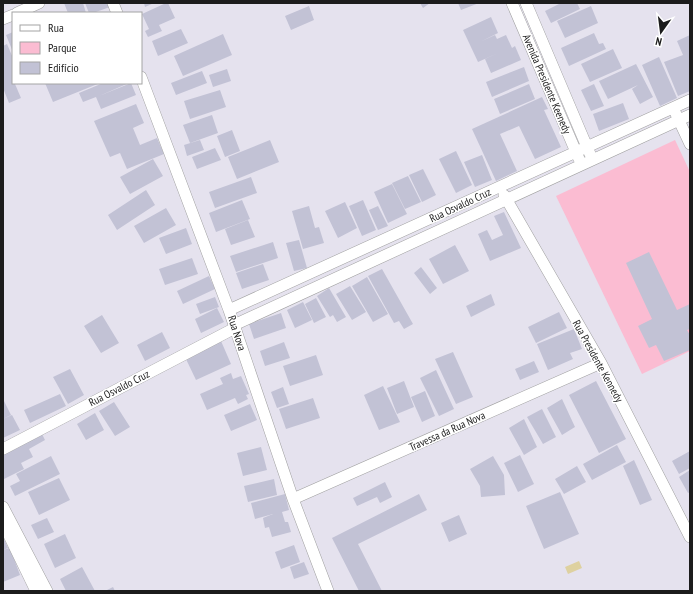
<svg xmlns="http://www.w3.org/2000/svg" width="693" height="594" viewBox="0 0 693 594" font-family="'PT Sans Narrow',sans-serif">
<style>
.park{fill:#fbbcd2}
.water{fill:#ded1a0}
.building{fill:#c2c2d5}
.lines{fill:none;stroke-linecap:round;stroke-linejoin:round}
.street-casing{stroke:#a0a0a0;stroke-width:12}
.street{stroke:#fff;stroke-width:11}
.labels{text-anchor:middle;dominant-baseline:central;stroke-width:3;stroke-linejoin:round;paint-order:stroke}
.street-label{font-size:11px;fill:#1c1c1c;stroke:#fff}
</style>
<rect width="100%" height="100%" fill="#e5e2ee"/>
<path class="park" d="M675 140 690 172V351L642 374 556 196Z"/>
<path class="water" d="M579 561 582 568 568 574 565 567Z"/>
<path class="building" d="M64 3H83L86 13H68Z
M85 3H108L110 7 93 13H89Z
M144 3H154L145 7Z
M166 3H168L175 18 159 25 162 31 148 37 145 31 149 29 142 14Z
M420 3H430L423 8Z
M458 3H479L461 10Z
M561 3H577L580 9 551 23 545 11Z
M309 6 314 20 291 30 285 16Z
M591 6 598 23 565 38 557 21Z
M491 17 498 33 482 41 495 35 497 39 506 35 512 48 515 46 521 60 491 73 485 59 498 53 478 62 463 30Z
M181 29 188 43 158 56 152 41Z
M13 32V52L6 35Z
M594 33 599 44 603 43 606 49 569 66 561 48Z
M223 34 232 55 183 76 174 56Z
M690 35V91L678 96 664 62 683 55 677 41Z
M7 44 13 58V83H18L15 84 21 98 9 103 3 88V46Z
M613 49 622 68 590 82 581 64Z
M659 57 677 98 660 106 642 65Z
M636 64 653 97 640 104 632 89 638 85 608 99 599 81Z
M524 67 529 81 492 97 486 82Z
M227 69 231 81 213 87 209 75Z
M202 71 207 83 176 95 171 83Z
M45 83H100L53 102Z
M103 83H129L99 96 131 83 136 95 101 109 96 97 83 102 79 93Z
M529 84 535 99 500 114 494 99Z
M594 84 604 106 591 111 581 90Z
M220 90 226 107 190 119 184 101Z
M542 97 548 109 544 110 561 147 535 159 519 126 500 134 517 171 496 181 472 129Z
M623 103 629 119 599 131 593 114Z
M136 104 144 123 133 128 140 145 157 138 164 154 127 169 120 153 110 157 94 121Z
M212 115 218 133 190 143 183 125Z
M232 130 240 151 225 157 217 136Z
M200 140 204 150 187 156 184 145Z
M270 140 279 162 237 179 228 157Z
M215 148 221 160 197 169 192 157Z
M456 151 472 185 456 193 439 159Z
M482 155 492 180 475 187 464 162Z
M153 159 163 176 130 194 120 177Z
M423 169 436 195 422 202 409 175Z
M408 176 421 202 405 209 392 183Z
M251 177 257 193 215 208 209 192Z
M392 184 407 214 388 223 374 192Z
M146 190 155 205 117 230 108 215Z
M242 200 250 219 216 232 209 213Z
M363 200 376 230 362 236 349 206Z
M345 202 357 228 338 238 325 211Z
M309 206 315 228 319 227 324 243 303 249 292 211Z
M378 206 388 226 378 230 369 210Z
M166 208 176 225 144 243 134 226Z
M504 212 521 248 490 261 478 234 487 230 492 240 503 235 494 216Z
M248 220 255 237 231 245 225 229Z
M186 228 192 244 166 254 159 238Z
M299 240 307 268 294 271 286 243Z
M273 242 278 258 236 272 230 256Z
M455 245 469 271 443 284 429 259Z
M649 252 677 310 690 304V329L687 330 690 335V350L664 361 656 345 649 348 638 326 652 319 626 263Z
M192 258 198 274 165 285 159 269Z
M263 264 269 280 242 289 236 273Z
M421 267 437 288 430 294 414 273Z
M382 269 413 324 404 329 399 321 394 323 368 276Z
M209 276 215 289 183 304 177 291Z
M367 277 388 314 373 322 352 286Z
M350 286 366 312 352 320 336 294Z
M329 288 346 317 337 322 333 315 330 317 317 296Z
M491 294 495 305 471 317 466 306Z
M215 297 219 307 200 314 196 304Z
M316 298 326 317 314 323 305 304Z
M303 302 312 320 295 328 287 310Z
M217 308 224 322 201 333 195 319Z
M559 312 567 328 536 343 528 327Z
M281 313 286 328 254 339 249 324Z
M102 315 119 343 101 353 84 326Z
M574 329 582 349 570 353 573 359 548 370 537 344Z
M162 332 170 348 145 361 137 345Z
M221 341 231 364 196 380 185 357Z
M284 342 290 358 265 366 260 351Z
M453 352 473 397 456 404 435 359Z
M316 355 323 375 290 386 283 366Z
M534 361 539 372 520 380 515 369Z
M70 369 84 395 68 404 53 377Z
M436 370 454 409 439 416 420 378Z
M231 373 233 379 241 376 249 394 246 395 248 399 238 404 235 398 207 410 200 394 223 384 220 378Z
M404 381 414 407 397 414 387 388Z
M596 381 626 439 599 453 569 395Z
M383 386 400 422 379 430 364 395Z
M283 387 289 404 277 408 271 392Z
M425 391 435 416 422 422 411 397Z
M60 394 66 406 30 423 24 410Z
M313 398 320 418 286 429 279 409Z
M3 399 11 415 3 419Z
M562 399 575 427 562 435 547 408Z
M114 402 130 427 115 436 99 411Z
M250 404 257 420 231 431 224 415Z
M542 409 556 437 543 444 527 417Z
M95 413 104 430 86 440 77 424Z
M12 415 20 430 3 438V419Z
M524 419 537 447 524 455 509 428Z
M42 434 45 440 29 449 33 457 21 463 24 469 4 479 3 454Z
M617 445 626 462 592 480 583 464Z
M261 447 267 470 243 476 237 453Z
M690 451V468L679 474 672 461Z
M520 455 534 484 518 492 504 463Z
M51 456 60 474 15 496 10 486 20 481 16 474Z
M493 456 504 475 505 495 481 497 480 486 470 469Z
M634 460 652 500 640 505 623 466Z
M577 466 586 482 564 494 555 479Z
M690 470V492L688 493 679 477Z
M59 478 70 500 39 515 28 492Z
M274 479 277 495 248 502 244 486Z
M385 482 392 497 380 503 377 497 357 506 353 498Z
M560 492 579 534 544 549 526 506Z
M285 494 289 510 282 512 285 522H288L291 532 272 537 269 527 265 528 263 518 273 514 255 519 251 503Z
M419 494 427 510 358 544 382 591H359L332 538Z
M459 515 467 534 449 542 441 523Z
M47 518 54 532 38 539 31 525Z
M65 534 76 558 55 568 44 544Z
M3 537 8 548 3 550Z
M294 545 300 562 281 569 275 552Z
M10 548 20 575 3 582V550Z
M304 562 309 574 294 579 290 567Z
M82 567 95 591H66L60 579Z
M113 587 115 591H105Z"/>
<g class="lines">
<defs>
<path id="street" d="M113 3 117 13
M512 3 579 159
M526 3 590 154
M17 13 39 3
M3 19 13 15
M141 77 229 310 293 499 328 591
M676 114 690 144
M504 195 601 363 690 537
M229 310 690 100
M234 325 690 115
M3 449 235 328
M293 499 601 363
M3 507 47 591
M3 523 36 591"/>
</defs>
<use href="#street" class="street-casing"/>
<use href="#street" class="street"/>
</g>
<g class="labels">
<g class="street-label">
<text transform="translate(547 84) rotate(67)">Avenida Presidente Keenedy</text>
<text transform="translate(460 205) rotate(-25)">Rua Osvaldo Cruz</text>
<text transform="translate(237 333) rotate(72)">Rua Nova</text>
<text transform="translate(598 361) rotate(61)">Rua Presidente Kennedy</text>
<text transform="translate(119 388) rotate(-27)">Rua Osvaldo Cruz</text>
<text transform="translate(447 431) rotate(-24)">Travessa da Rua Nova</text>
</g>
</g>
<rect width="693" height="594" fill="none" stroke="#1c1c1c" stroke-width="8"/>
<rect x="12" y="12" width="130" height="72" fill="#ffffff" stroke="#a4a4a4"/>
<rect x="20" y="25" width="20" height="6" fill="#ffffff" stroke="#a4a4a4"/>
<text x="48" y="32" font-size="12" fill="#1c1c1c">Rua</text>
<rect x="20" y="42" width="20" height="12" fill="#fbbcd2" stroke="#a4a4a4"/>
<text x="48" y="52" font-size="12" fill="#1c1c1c">Parque</text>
<rect x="20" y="62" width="20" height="12" fill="#c2c2d5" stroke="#a4a4a4"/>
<text x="48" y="72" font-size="12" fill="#1c1c1c">Edifício</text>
<g transform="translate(661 32) rotate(194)" stroke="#ffffff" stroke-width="3" paint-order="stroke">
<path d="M0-3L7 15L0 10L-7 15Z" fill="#1c1c1c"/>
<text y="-6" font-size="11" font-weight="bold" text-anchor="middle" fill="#1c1c1c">N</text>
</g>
</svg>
